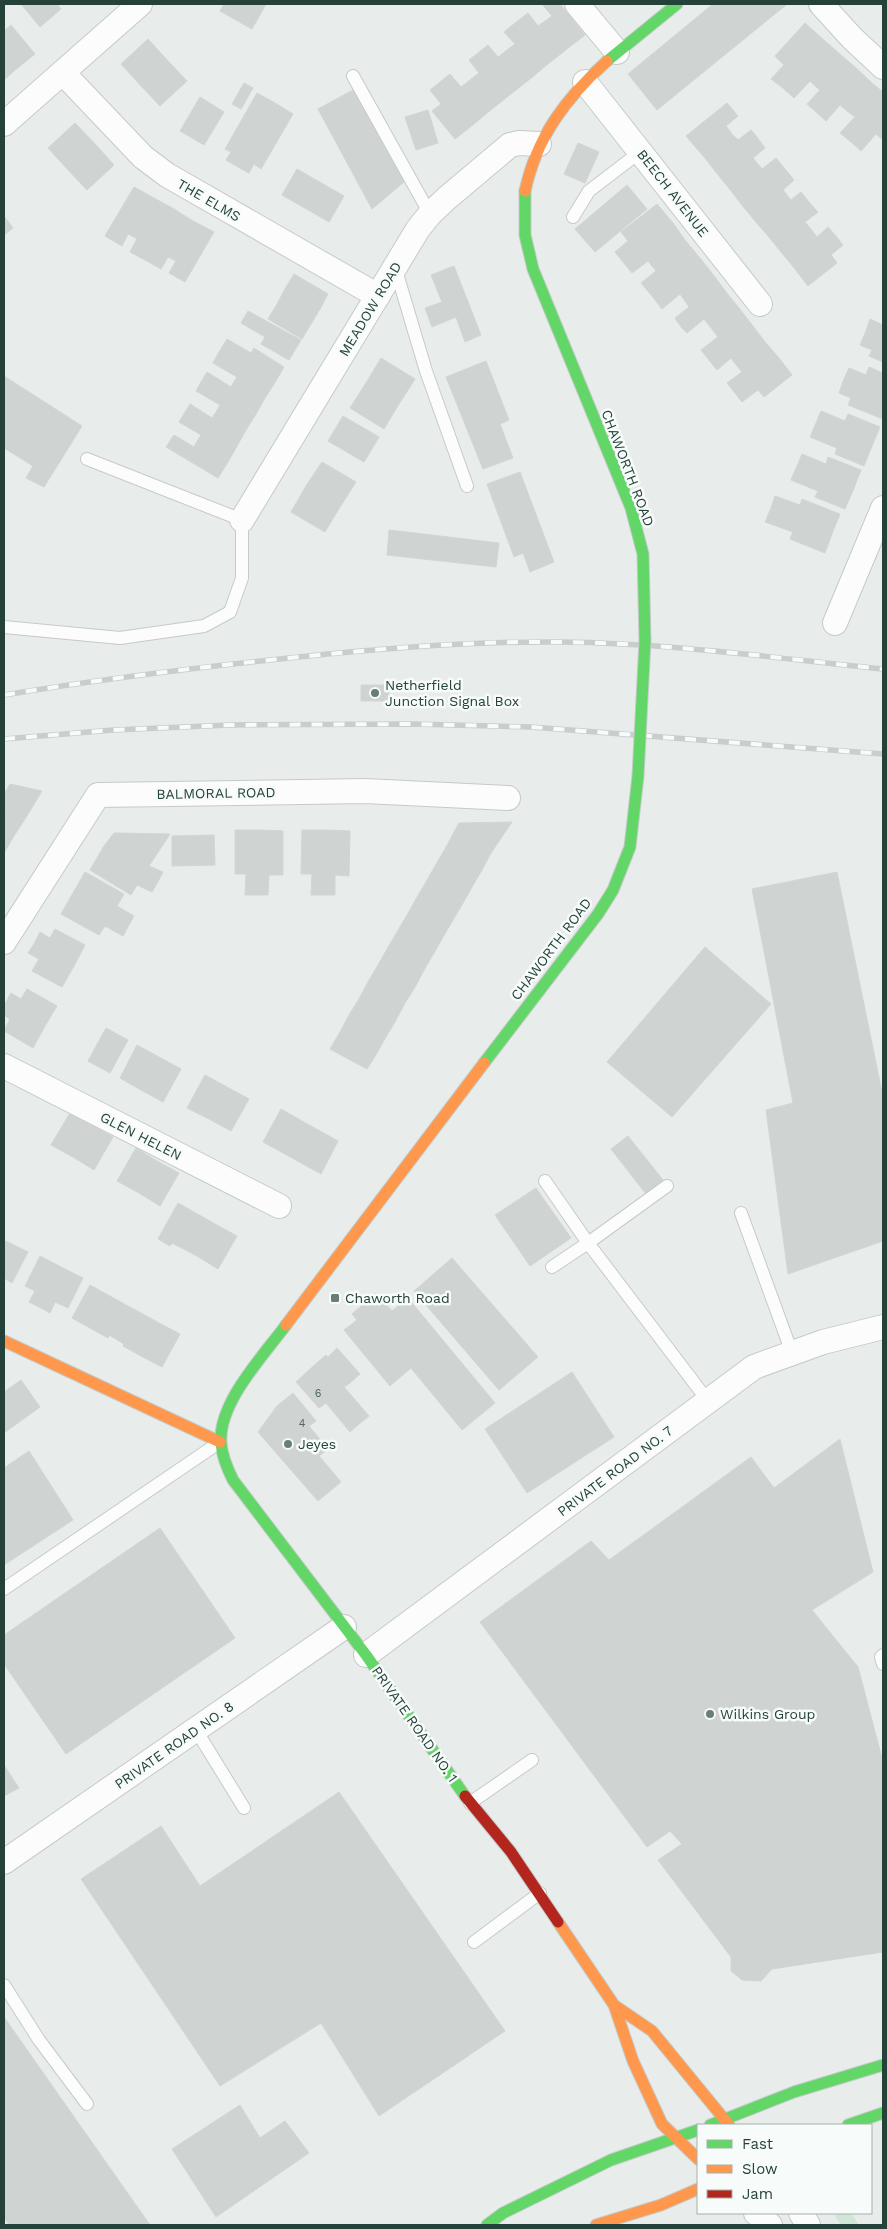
<svg xmlns="http://www.w3.org/2000/svg" width="887" height="2229" viewBox="0 0 887 2229" font-family="'Work Sans',sans-serif">
<style>
.green{fill:#d1e6d8}
.building{fill:#cfd4d2;stroke:#d1d6d4}
.lines{fill:none;stroke-linecap:round;stroke-linejoin:round}
.lane-casing{stroke:#c5cac8;stroke-width:14}
.street-casing{stroke:#c5cac8;stroke-width:26}
.fast-casing{stroke:#c3cbc8;stroke-width:13}
.slow-casing{stroke:#c3cbc8;stroke-width:13}
.jam-casing{stroke:#c3cbc8;stroke-width:13}
.lane{stroke:#fcfcfc;stroke-width:12}
.street{stroke:#fcfcfc;stroke-width:24}
.fast{stroke:#63d668;stroke-width:11}
.slow{stroke:#ff974d;stroke-width:11}
.jam{stroke:#b3261e;stroke-width:11}
.rail-casing{stroke:#c9cdcc;stroke-width:5.5}
.rail{stroke:#f7fbf9;stroke-width:4;stroke-dasharray:11;stroke-linecap:butt}
.fast-bridge-casing{stroke:#c3cbc8;stroke-width:13;stroke-linecap:butt}
.fast-bridge{stroke:#63d668;stroke-width:11}
.poi-dot{fill:#697e78;stroke:#f7fbf9;stroke-width:2}
.labels{text-anchor:middle;dominant-baseline:central;stroke-width:5;stroke-linejoin:round;paint-order:stroke}
.number-label{font-size:11px;fill:#506761}
.street-label{font-size:14px;fill:#24423a;stroke:#f7fbf9}
.poi-label{font-size:14px;fill:#24423a;stroke:#f7fbf9;text-anchor:start}
</style>
<rect width="100%" height="100%" fill="#e8edeb"/>
<path class="green" d="M840 2213H851L859 2225H841L835 2216Z"/>
<path class="building" d="M21 4H57L61 9 40 27Z
M224 4H266L252 29 220 11Z
M542 4H560L585 35 567 49 545 21 552 16Z
M713 4 786 5 657 110 628 74Z
M528 13 538 26 545 21 567 49 548 64 515 23Z
M515 23 548 64 530 79 507 50 515 44 504 32Z
M805 23 825 41 783 88 771 79 784 65 775 56Z
M11 25 35 54 14 71 4 58V31Z
M148 39 169 62 142 87 121 64Z
M825 41 841 55 814 85 810 81 794 98 783 88Z
M488 45 498 57 507 50 530 79 511 94 478 53Z
M478 53 511 94 492 109 470 80 479 73 469 60Z
M841 55 855 67 816 112 807 104 820 90 814 85Z
M4 58 14 71 4 80Z
M169 62 187 81 160 106 142 87Z
M855 67 872 83 847 111 840 105 826 121 816 112Z
M450 74 461 87 470 80 492 109 474 124 440 82Z
M440 82 474 124 455 139 432 111 441 104 430 90Z
M244 83 253 88 241 109 232 104Z
M872 83 883 92V105L851 142 840 133 855 117 847 111Z
M353 90 404 182 372 209 318 109Z
M257 93 275 103 238 167 226 160 231 152 225 149Z
M200 97 224 112 204 145 180 131Z
M275 103 293 114 261 169 254 164 249 173 238 167Z
M727 103 738 116 726 126 732 134 704 157 686 136Z
M883 105V140L876 134 861 151 851 142Z
M428 110 438 143 416 150 405 117Z
M75 123 97 146 69 171 48 148Z
M751 130 757 137 715 171 704 157 732 134 738 140Z
M757 137 765 148 753 158 757 163 728 187 715 171Z
M578 143 599 152 585 183 564 174Z
M97 146 114 165 87 190 69 171Z
M776 158 785 169 741 204 728 187 757 163 762 169Z
M297 169 344 196 329 222 282 195Z
M785 169 794 180 783 190 787 195 755 221 741 204Z
M627 185 647 209 595 252 575 229Z
M134 187 154 198 132 236 128 234 122 246 105 236Z
M801 192 809 202 768 236 755 221 787 195 791 200Z
M154 198 174 209 145 260 130 252 137 239 132 236Z
M809 202 818 212 805 222 810 228 781 252 768 236Z
M657 204 673 223 623 262 615 252 628 241 621 232Z
M174 209 193 221 172 259 168 257 161 269 145 260Z
M4 216 13 228 4 235Z
M193 221 214 232 185 282 169 273 176 261 172 259Z
M673 223 685 240 652 266 648 261 632 273 623 262Z
M828 227 836 236 795 269 781 252 810 228 817 237Z
M836 236 843 245 831 255 837 263 808 286 795 269Z
M685 240 700 258 652 296 641 283 656 271 652 266Z
M700 258 715 277 685 301 680 294 662 309 652 296Z
M454 266 481 335 465 342 456 317 432 327 425 308 442 302 431 275Z
M294 274 328 294 320 309 285 289Z
M715 277 726 292 681 327 675 318 689 307 685 301Z
M285 289 320 309 311 324 277 304Z
M726 292 739 308 712 329 704 319 687 333 681 327Z
M277 304 311 324 302 339 268 319Z
M739 308 753 326 709 360 701 350 718 337 712 329Z
M248 311 301 340 289 360 261 344 265 337 241 323Z
M870 319 883 325V338L866 331Z
M753 326 766 343 737 366 731 358 717 370 709 360Z
M866 331 883 338V362L869 356 872 350 860 345Z
M227 339 251 353 254 348 284 367 274 384 219 352Z
M766 343 779 358 735 393 727 383 742 372 737 366Z
M219 352 274 384 265 398 235 380 237 377 213 363Z
M381 358 415 379 399 404 366 383Z
M779 358 792 375 764 397 758 390 742 402 735 393Z
M486 361 509 420 500 424 513 458 483 469 446 377Z
M869 367 883 373V395L844 379 849 368 866 375Z
M207 372 231 387 235 380 265 398 256 414 201 382Z
M4 376 82 426 44 487 26 478 33 466 4 448Z
M844 379 883 395V419L848 405 851 398 839 393Z
M201 382 256 414 246 430 216 412 220 405 196 391Z
M366 383 399 404 384 429 350 408Z
M190 404 212 418 216 412 246 430 237 446 184 414Z
M821 411 845 421 848 414 880 427 872 446 816 423Z
M184 414 237 446 228 462 196 443 201 435 179 422Z
M343 416 379 437 364 462 328 441Z
M816 423 872 446 864 466 835 454 837 448 810 437Z
M174 435 194 447 196 443 228 462 218 478 166 447Z
M802 454 826 464 828 457 861 470 854 488 797 466Z
M322 462 356 482 340 507 306 486Z
M797 466 854 488 845 509 815 497 818 491 791 480Z
M520 472 554 562 530 572 523 553 514 557 487 484Z
M306 486 340 507 325 532 291 512Z
M775 496 800 505 802 499 840 514 833 531 771 508Z
M771 508 833 531 825 553 790 539 793 532 765 522Z
M389 530 499 543 496 567 387 555Z
M361 685H389V701H361Z
M10 784 42 791 25 819 4 806V794Z
M4 806 25 819 14 836 4 829Z
M512 822 491 853 454 832 459 823Z
M4 829 14 836 4 853Z
M235 830H259L258 895H245L246 874H235Z
M259 830 283 831V875H269L268 895H258Z
M302 830H326L324 895H311L312 874H301Z
M326 830 350 831 349 876 335 875V895H324Z
M454 832 491 853 482 870 445 849Z
M114 833 170 834 149 866 163 872 160 878 104 846Z
M214 835 215 865 172 866V836Z
M104 846 160 878 152 892 137 885 131 895 90 870Z
M445 849 482 870 472 887 435 866Z
M435 866 472 887 463 903 426 882Z
M85 872 124 894 117 906 134 916 129 925 73 893Z
M837 872 883 1097V1241L788 1274 766 1110 793 1103 752 889Z
M426 882 463 903 453 920 416 899Z
M73 893 129 925 123 936 105 926 99 935 61 914Z
M416 899 453 920 443 937 407 915Z
M407 915 443 937 434 953 397 932Z
M55 929 85 945 74 966 34 944 40 932 50 938Z
M397 932 434 953 424 970 387 949Z
M34 944 74 966 62 987 32 971 39 959 28 953Z
M705 947 771 1004 672 1117 607 1062Z
M387 949 424 970 415 987 378 965Z
M378 965 415 987 405 1003 368 982Z
M368 982 405 1003 396 1020 359 999Z
M27 989 57 1006 45 1026 5 1004 11 993 21 999Z
M359 999 396 1020 386 1037 349 1015Z
M5 1004 45 1026 33 1048 4 1031 10 1019 4 1015Z
M349 1015 386 1037 377 1053 340 1032Z
M106 1028 128 1040 110 1073 88 1061Z
M340 1032 377 1053 367 1069 330 1049Z
M137 1045 159 1057 141 1090 120 1078Z
M159 1057 181 1069 163 1102 141 1090Z
M205 1075 227 1087 209 1119 187 1108Z
M227 1087 249 1099 231 1131 209 1119Z
M281 1109 302 1121 285 1154 263 1142Z
M70 1113 91 1125 73 1157 51 1145Z
M302 1121 338 1141 321 1174 285 1154Z
M91 1125 113 1137 94 1170 73 1157Z
M628 1136 663 1180 646 1194 611 1149Z
M136 1148 157 1161 139 1193 117 1181Z
M157 1161 179 1173 160 1206 139 1193Z
M536 1188 571 1238 530 1266 495 1215Z
M178 1203 215 1224 197 1256 172 1243 170 1246 158 1239Z
M215 1224 237 1236 218 1269 197 1256Z
M6 1241 28 1252 12 1283 4 1278V1245Z
M40 1256 61 1267 41 1308 29 1302 35 1291 25 1286Z
M452 1258 538 1357 499 1390 414 1291Z
M61 1267 83 1278 68 1308 55 1302 50 1313 41 1308Z
M90 1285 108 1295 90 1328 72 1318Z
M376 1293 392 1311 408 1298 495 1403 462 1430 411 1368 390 1386 344 1330 357 1320 352 1314Z
M108 1295 126 1305 108 1338 90 1328Z
M126 1305 141 1313 124 1344 109 1335Z
M141 1313 159 1323 141 1356 123 1346Z
M159 1323 180 1334 162 1367 141 1356Z
M337 1348 360 1374 350 1383 328 1357Z
M326 1355 350 1383 344 1387 369 1416 359 1424 310 1369Z
M310 1369 359 1424 350 1432 326 1403 319 1408 296 1382Z
M572 1372 614 1437 527 1493 485 1429Z
M21 1380 40 1407 4 1433V1392Z
M293 1393 316 1421 309 1426 328 1449 319 1456 277 1406Z
M277 1406 341 1482 318 1501 258 1432Z
M840 1439 873 1572 812 1610 858 1667 883 1762V1952L772 1969 761 1981 742 1980 731 1971V1957L658 1860 682 1844 670 1831 647 1847 480 1622 591 1541 609 1560 751 1457 774 1488Z
M29 1451 73 1520 4 1565V1468Z
M160 1528 235 1638 66 1754 4 1664V1635Z
M4 1765 19 1788 4 1796Z
M339 1792 505 2031 379 2116 321 2023 220 2086 81 1879 161 1826 200 1886Z
M4 2017 150 2225H9L4 2217Z
M240 2105 260 2138 285 2121 309 2153 216 2217 172 2149Z"/>
<g class="lines">
<defs>
<path id="lane" d="M353 76 430 214
M573 217 589 191 640 152
M395 267 426 371 467 486
M4 627 120 638 204 626 230 612 242 578V520L87 459
M545 1181 588 1243 552 1267
M667 1186 588 1243 708 1401
M741 1213 792 1353
M4 1589 220 1442
M883 1655 881 1657 883 1664
M196 1730 244 1808
M470 1803 532 1760
M474 1942 540 1893
M4 1985 39 2040 87 2104"/>
<path id="street" d="M577 4 617 52
M821 4 852 38 883 67
M63 73 143 157 167 175 378 296
M585 82 760 304
M4 124 140 4
M242 520 418 229 430 214 447 198 510 145 519 143 539 144
M835 623 883 508
M4 942 98 795 365 791 508 798
M4 1066 279 1206
M366 1655 754 1367 823 1342 883 1327
M4 1862 344 1627
M756 2213 770 2225
M801 2213 808 2225"/>
<path id="fast" d="M607 61 677 4
M525 191V235L533 269 631 508 643 554 645 641
M484 1063 598 914 613 890 630 847 638 776
M286 1325C263 1356 218 1403 221 1443 222 1456 227 1468 233 1480L366 1655 465 1796
M710 2125 794 2092 883 2065
M848 2125 883 2113
M487 2225 503 2213 611 2160 698 2130"/>
<path id="slow" d="M525 191C537 136 566 98 607 61
M286 1325 484 1063
M4 1341 220 1442
M558 1922 614 2005 633 2061 662 2124 698 2159
M614 2005 652 2031 729 2125
M596 2225 661 2205 698 2189"/>
<path id="jam" d="M465 1796 511 1852 558 1922"/>
</defs>
<use href="#lane" class="lane-casing"/>
<use href="#street" class="street-casing"/>
<use href="#fast" class="fast-casing"/>
<use href="#slow" class="slow-casing"/>
<use href="#jam" class="jam-casing"/>
<use href="#lane" class="lane"/>
<use href="#street" class="street"/>
<use href="#fast" class="fast"/>
<use href="#slow" class="slow"/>
<use href="#jam" class="jam"/>
<defs>
<path id="rail" d="M4 695C102 679 200 667 299 657 386 648 473 641 560 642 668 643 776 658 883 669
M4 739 113 730 230 725 413 724 531 727 883 754"/>
</defs>
<use href="#rail" class="rail-casing"/>
<use href="#rail" class="rail"/>
<defs>
<path id="fast-bridge" d="M638 776 645 641"/>
</defs>
<use href="#fast-bridge" class="fast-bridge-casing"/>
<use href="#fast-bridge" class="fast-bridge"/>
</g>
<g class="poi-dot">
<circle cx="375" cy="693" r="5"/>
<rect x="330" y="1293" width="10" height="10" rx="2.5"/>
<circle cx="288" cy="1444" r="5"/>
<circle cx="710" cy="1714" r="5"/>
</g>
<g class="labels">
<g class="number-label">
<text x="318" y="1393">6</text>
<text x="302" y="1423">4</text>
</g>
<g class="street-label">
<text transform="translate(673 193) rotate(52)">BEECH AVENUE</text>
<text transform="translate(209 200) rotate(30)">THE ELMS</text>
<text transform="translate(370 309) rotate(-59)">MEADOW ROAD</text>
<text transform="translate(628 468) rotate(69)">CHAWORTH ROAD</text>
<text transform="translate(216 793) rotate(-1)">BALMORAL ROAD</text>
<text transform="translate(551 949) rotate(-53)">CHAWORTH ROAD</text>
<text transform="translate(141 1136) rotate(27)">GLEN HELEN</text>
<text transform="translate(615 1471) rotate(-37)">PRIVATE ROAD NO. 7</text>
<text transform="translate(415 1724) rotate(55)">PRIVATE ROAD NO. 1</text>
<text transform="translate(174 1745) rotate(-35)">PRIVATE ROAD NO. 8</text>
</g>
<g class="poi-label">
<text x="385" y="685">Netherfield<tspan x="385" dy="16">Junction Signal Box</tspan></text>
<text x="345" y="1298">Chaworth Road</text>
<text x="298" y="1444">Jeyes</text>
<text x="720" y="1714">Wilkins Group</text>
</g>
</g>
<rect width="887" height="2229" fill="none" stroke="#24423a" stroke-width="10"/>
<rect x="697" y="2124" width="175" height="90" fill="#f7fbf9" stroke="#a3b1ad"/>
<rect x="707" y="2140" width="25" height="8" fill="#63d668" stroke="#a3b1ad"/>
<text x="742" y="2149" font-size="15" fill="#24423a">Fast</text>
<rect x="707" y="2165" width="25" height="8" fill="#ff974d" stroke="#a3b1ad"/>
<text x="742" y="2174" font-size="15" fill="#24423a">Slow</text>
<rect x="707" y="2190" width="25" height="8" fill="#b3261e" stroke="#a3b1ad"/>
<text x="742" y="2199" font-size="15" fill="#24423a">Jam</text>
</svg>
